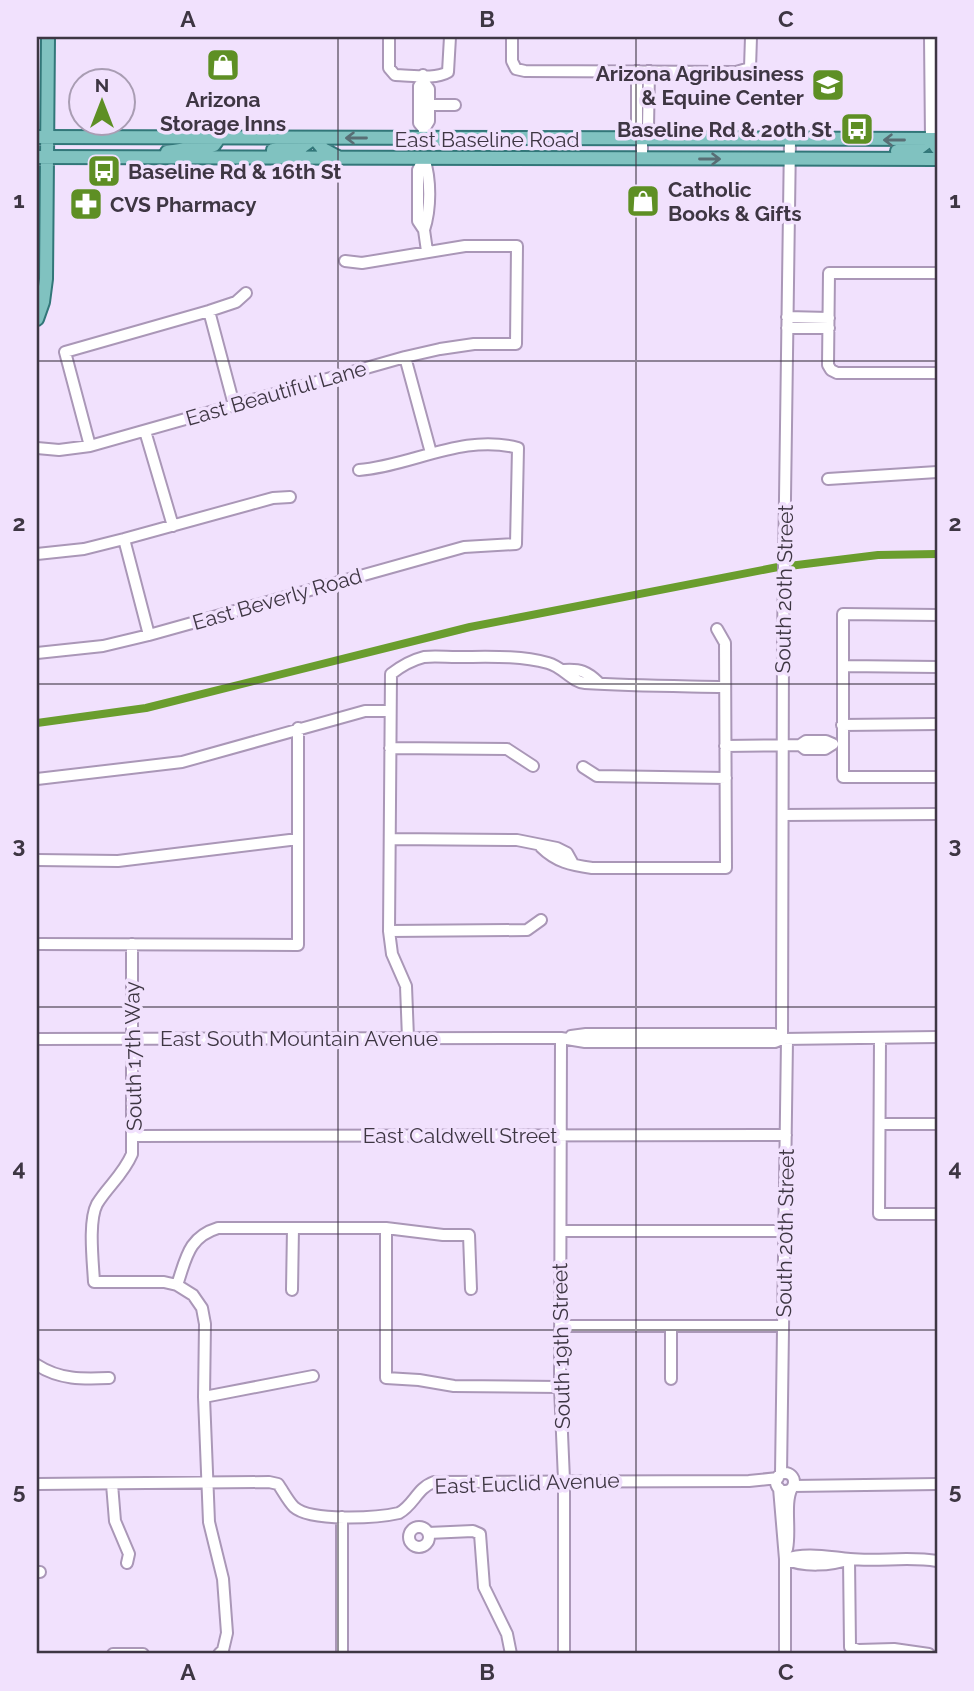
<svg xmlns="http://www.w3.org/2000/svg" width="974" height="1691" viewBox="0 0 974 1691" font-family="Raleway,sans-serif">
<style>
.lines{fill:none;stroke-linecap:round;stroke-linejoin:round}
.canal{stroke:#6a9d2e;stroke-width:8}
.minor-casing{stroke:#aa97b7;stroke-width:14}
.major-casing{stroke:#327779;stroke-width:16}
.minor{stroke:#fff;stroke-width:10}
.major{stroke:#80c2c0;stroke-width:12}
.oneway{stroke:#586e75}
.grid{fill:none;stroke:#3e3643;stroke-width:2;stroke-opacity:0.55}
.labels{text-anchor:middle;dominant-baseline:central;stroke-width:7;stroke-linejoin:round;paint-order:stroke}
.poi-label{font-size:21px;font-weight:bold;fill:#3e3643;stroke:#f1e1fd;text-anchor:start}
.street-label{font-size:21px;fill:#3e3643;stroke:#f1e1fd}
.neatline{fill:none;stroke:#3e3643;stroke-width:2.5}
.grid-label{font-size:23px;text-anchor:middle;font-weight:bold;fill:#3e3643}
</style>
<rect width="100%" height="100%" fill="#f1e1fd"/>
<g class="lines">
<path class="canal" d="M789 566 878 555 937 554
M37 723 146 708 470 627 778 567"/>
<defs>
<path id="minor" d="M389 37V68L395 75C410 75 435 80 448 72L450 37
M512 37V61L516 69 525 71 736 72 750 68 751 37
M930 37 931 139
M637 71V128L642 139V159
M423 75V81L429 89V121L424 129V138
M423 81 419 86V123L424 129
M422 105H455
M642 139 648 128 649 71
M424 158 418 170V221L424 230 427 251
M424 230C431 209 431 179 424 158
M937 273H829L828 365 831 370 837 373H937
M209 311 234 405
M787 317 829 318
M787 328H829
M405 357 431 453
M145 431 173 526
M90 446 65 352 209 311 236 302 246 293
M37 448 59 450 90 446 405 357 440 349 474 344H516L517 246H465L362 263 345 261
M828 479 937 472
M124 539 149 635
M37 554 84 549 124 539 273 498 290 497
M937 615 843 614V777H937
M37 653 103 646 149 635 464 547 516 544 518 448C463 433 412 466 359 470
M843 666 937 667
M564 670C580 669 587 671 599 683
M842 725 937 724
M725 746 800 745 806 741H826L833 744 825 749H805L800 745
M390 748 507 749 533 766
M583 767 597 776 726 778
M37 779 182 762 365 711H390
M783 815 937 814
M390 839 517 840 557 848 567 853 572 862
M541 847C556 862 571 865 592 868H726L725 643 717 629
M37 860 118 861 298 839
M389 931 527 930 541 920
M37 944 298 945V728
M132 944V1154C123 1175 108 1186 97 1204 88 1221 93 1262 94 1282H164L177 1285 193 1295 202 1308 205 1324 204 1397 209 1522 223 1579 227 1633 223 1650 219 1654
M571 1036 586 1034H774L782 1039
M408 1038 406 986 392 954 389 931 391 674C400 667 412 660 424 657 434 656 446 657 457 657 487 657 518 655 548 663 563 667 572 682 585 683 632 686 678 686 725 687
M561 1038 560 1387 564 1480V1654
M37 1039 561 1038 585 1042H775L782 1039 937 1037
M782 1039 783 641 790 140
M880 1039 879 1214H937
M880 1124H937
M134 1136 786 1135
M386 1228V1378L419 1380 454 1386 560 1387
M561 1231H786
M177 1285C186 1259 188 1237 218 1228H386L443 1235H469L471 1289
M292 1290 293 1228
M560 1326H783
M671 1326V1379
M37 1365C60 1380 83 1379 109 1378
M204 1397 313 1376
M776 1482a9 9 0 1 1 18 0a9 9 0 1 1-18 0Z
M781 1474 787 1040
M37 1484 269 1482 278 1484C283 1491 288 1501 294 1507 311 1522 377 1518 399 1513 414 1505 417 1488 434 1482L749 1481 778 1478
M112 1484 115 1521 129 1554 127 1563
M793 1486 937 1484
M779 1488 785 1559V1654
M409 1537a10 10 0 1 1 20 0a10 10 0 1 1-20 0Z
M428 1533 473 1531 480 1534 484 1587 507 1634 511 1654
M787 1549C791 1530 784 1503 792 1488
M785 1559C806 1552 828 1557 850 1559 879 1562 908 1556 937 1561
M785 1559C803 1567 831 1566 849 1559
M849 1559 850 1647 858 1650 894 1649 929 1654
M37 1572H40
M113 1654H143
M342 1654V1517"/>
<path id="major" d="M37 137 937 139
M273 150 300 148 314 138 323 149 338 157
M897 151 918 149 931 139 937 148
M167 152 214 145 219 138
M37 157 937 159
M37 319 43 302 46 279 48 37"/>
</defs>
<use href="#minor" class="minor-casing"/>
<use href="#major" class="major-casing"/>
<use href="#minor" class="minor"/>
<use href="#major" class="major"/>
</g>
<defs><path id="oneway-shaft" d="M-6 0H5M1.5-3L5.5 0L1.5 3" fill="none" stroke-width="1.6" stroke-linecap="round" stroke-linejoin="round" transform="scale(1.75)"/></defs>
<g class="oneway">
<use href="#oneway-shaft" transform="translate(356 138) rotate(-180)"/>
<use href="#oneway-shaft" transform="translate(894 140) rotate(180)"/>
<use href="#oneway-shaft" transform="translate(710 159)"/>
</g>
<path class="grid" d="M338 37V1654M636 37V1654M37 361H937M37 684H937M37 1007H937M37 1330H937"/>
<defs>
<symbol id="shop-square" viewBox="-11 -11 22 22"><rect x="-9" y="-9" width="18" height="18" rx="4" fill="#5e8f24" stroke="#f1e1fd"/><path d="M-5-2.5h2.3a2.7 3.5 0 0 1 5.4 0H5L5.5 6h-11ZM-1.5-2.5h3a1.5 2.3 0 0 0-3 0Z" fill="#fff"/></symbol>
<symbol id="school-square" viewBox="-11 -11 22 22"><rect x="-9" y="-9" width="18" height="18" rx="4" fill="#5e8f24" stroke="#f1e1fd"/><path d="M0-5L7-2L0 1L-7-2ZM-4 1L0 2.5L4 1V4Q0 6-4 4Z" fill="#fff"/></symbol>
<symbol id="bus-square" viewBox="-11 -11 22 22"><rect x="-9" y="-9" width="18" height="18" rx="4" fill="#5e8f24" stroke="#f1e1fd"/><path d="M-5-6H5V4H4V6H2V4H-2V6H-4V4H-5ZM-3.5-4V0h7V-4ZM-3.5 1.2v1.5H-2V1.2ZM2 1.2v1.5H3.5V1.2Z" fill="#fff"/></symbol>
<symbol id="pharmacy-square" viewBox="-11 -11 22 22"><rect x="-9" y="-9" width="18" height="18" rx="4" fill="#5e8f24" stroke="#f1e1fd"/><path d="M-2-6h4v4h4v4h-4v4h-4v-4h-4v-4h4Z" fill="#fff"/></symbol>
</defs>
<g fill-rule="evenodd">
<use href="#shop-square" x="204" y="46" width="38" height="38"/>
<use href="#school-square" x="809" y="66" width="38" height="38"/>
<use href="#bus-square" x="838" y="110" width="38" height="38"/>
<use href="#bus-square" x="85" y="152" width="38" height="38"/>
<use href="#shop-square" x="624" y="182" width="38" height="38"/>
<use href="#pharmacy-square" x="67" y="185" width="38" height="38"/>
</g>
<g class="labels">
<g class="poi-label">
<text x="804" y="73" text-anchor="end">Arizona Agribusiness<tspan x="804" dy="24">&amp; Equine Center</tspan></text>
<text x="223" y="99" text-anchor="middle">Arizona<tspan x="223" dy="24">Storage Inns</tspan></text>
<text x="832" y="129" text-anchor="end">Baseline Rd &amp; 20th St</text>
<text x="128" y="171">Baseline Rd &amp; 16th St</text>
<text x="668" y="189">Catholic<tspan x="668" dy="24">Books &amp; Gifts</tspan></text>
<text x="110" y="204">CVS Pharmacy</text>
</g>
<g class="street-label">
<text x="487" y="139">East Baseline Road</text>
<text transform="translate(276 393) rotate(-16)">East Beautiful Lane</text>
<text transform="translate(784 589) rotate(-89)">South 20th Street</text>
<text transform="translate(277 599) rotate(-16)">East Beverly Road</text>
<text x="299" y="1038">East South Mountain Avenue</text>
<text transform="translate(133 1056) rotate(-91)">South 17th Way</text>
<text x="460" y="1135">East Caldwell Street</text>
<text transform="translate(785 1233) rotate(-89)">South 20th Street</text>
<text transform="translate(561 1346) rotate(-91)">South 19th Street</text>
<text transform="translate(527 1483) rotate(-2)">East Euclid Avenue</text>
</g>
</g>
<rect width="974" height="1691" fill="none" stroke="#f1e1fd" stroke-width="77"/>
<g transform="translate(102 102)"><circle r="33" fill="#f1e1fd" stroke="#a99db3" stroke-width="2"/>
<path d="M0-5L12 26L0 18L-12 26Z" fill="#5e8f24"/>
<text y="-10" font-size="19" font-weight="bold" text-anchor="middle" fill="#3e3643">N</text>
</g>
<rect x="38" y="38" width="898" height="1614" class="neatline"/>
<g class="grid-label">
<text x="188" y="27">A</text>
<text x="487" y="27">B</text>
<text x="786" y="27">C</text>
<text x="19" y="208">1</text>
<text x="955" y="208">1</text>
<text x="19" y="531">2</text>
<text x="955" y="531">2</text>
<text x="19" y="853">3</text>
<text x="955" y="853">3</text>
<text x="19" y="1176">4</text>
<text x="955" y="1176">4</text>
<text x="19" y="1499">5</text>
<text x="955" y="1499">5</text>
<text x="188" y="1680">A</text>
<text x="487" y="1680">B</text>
<text x="786" y="1680">C</text>
</g>
</svg>
